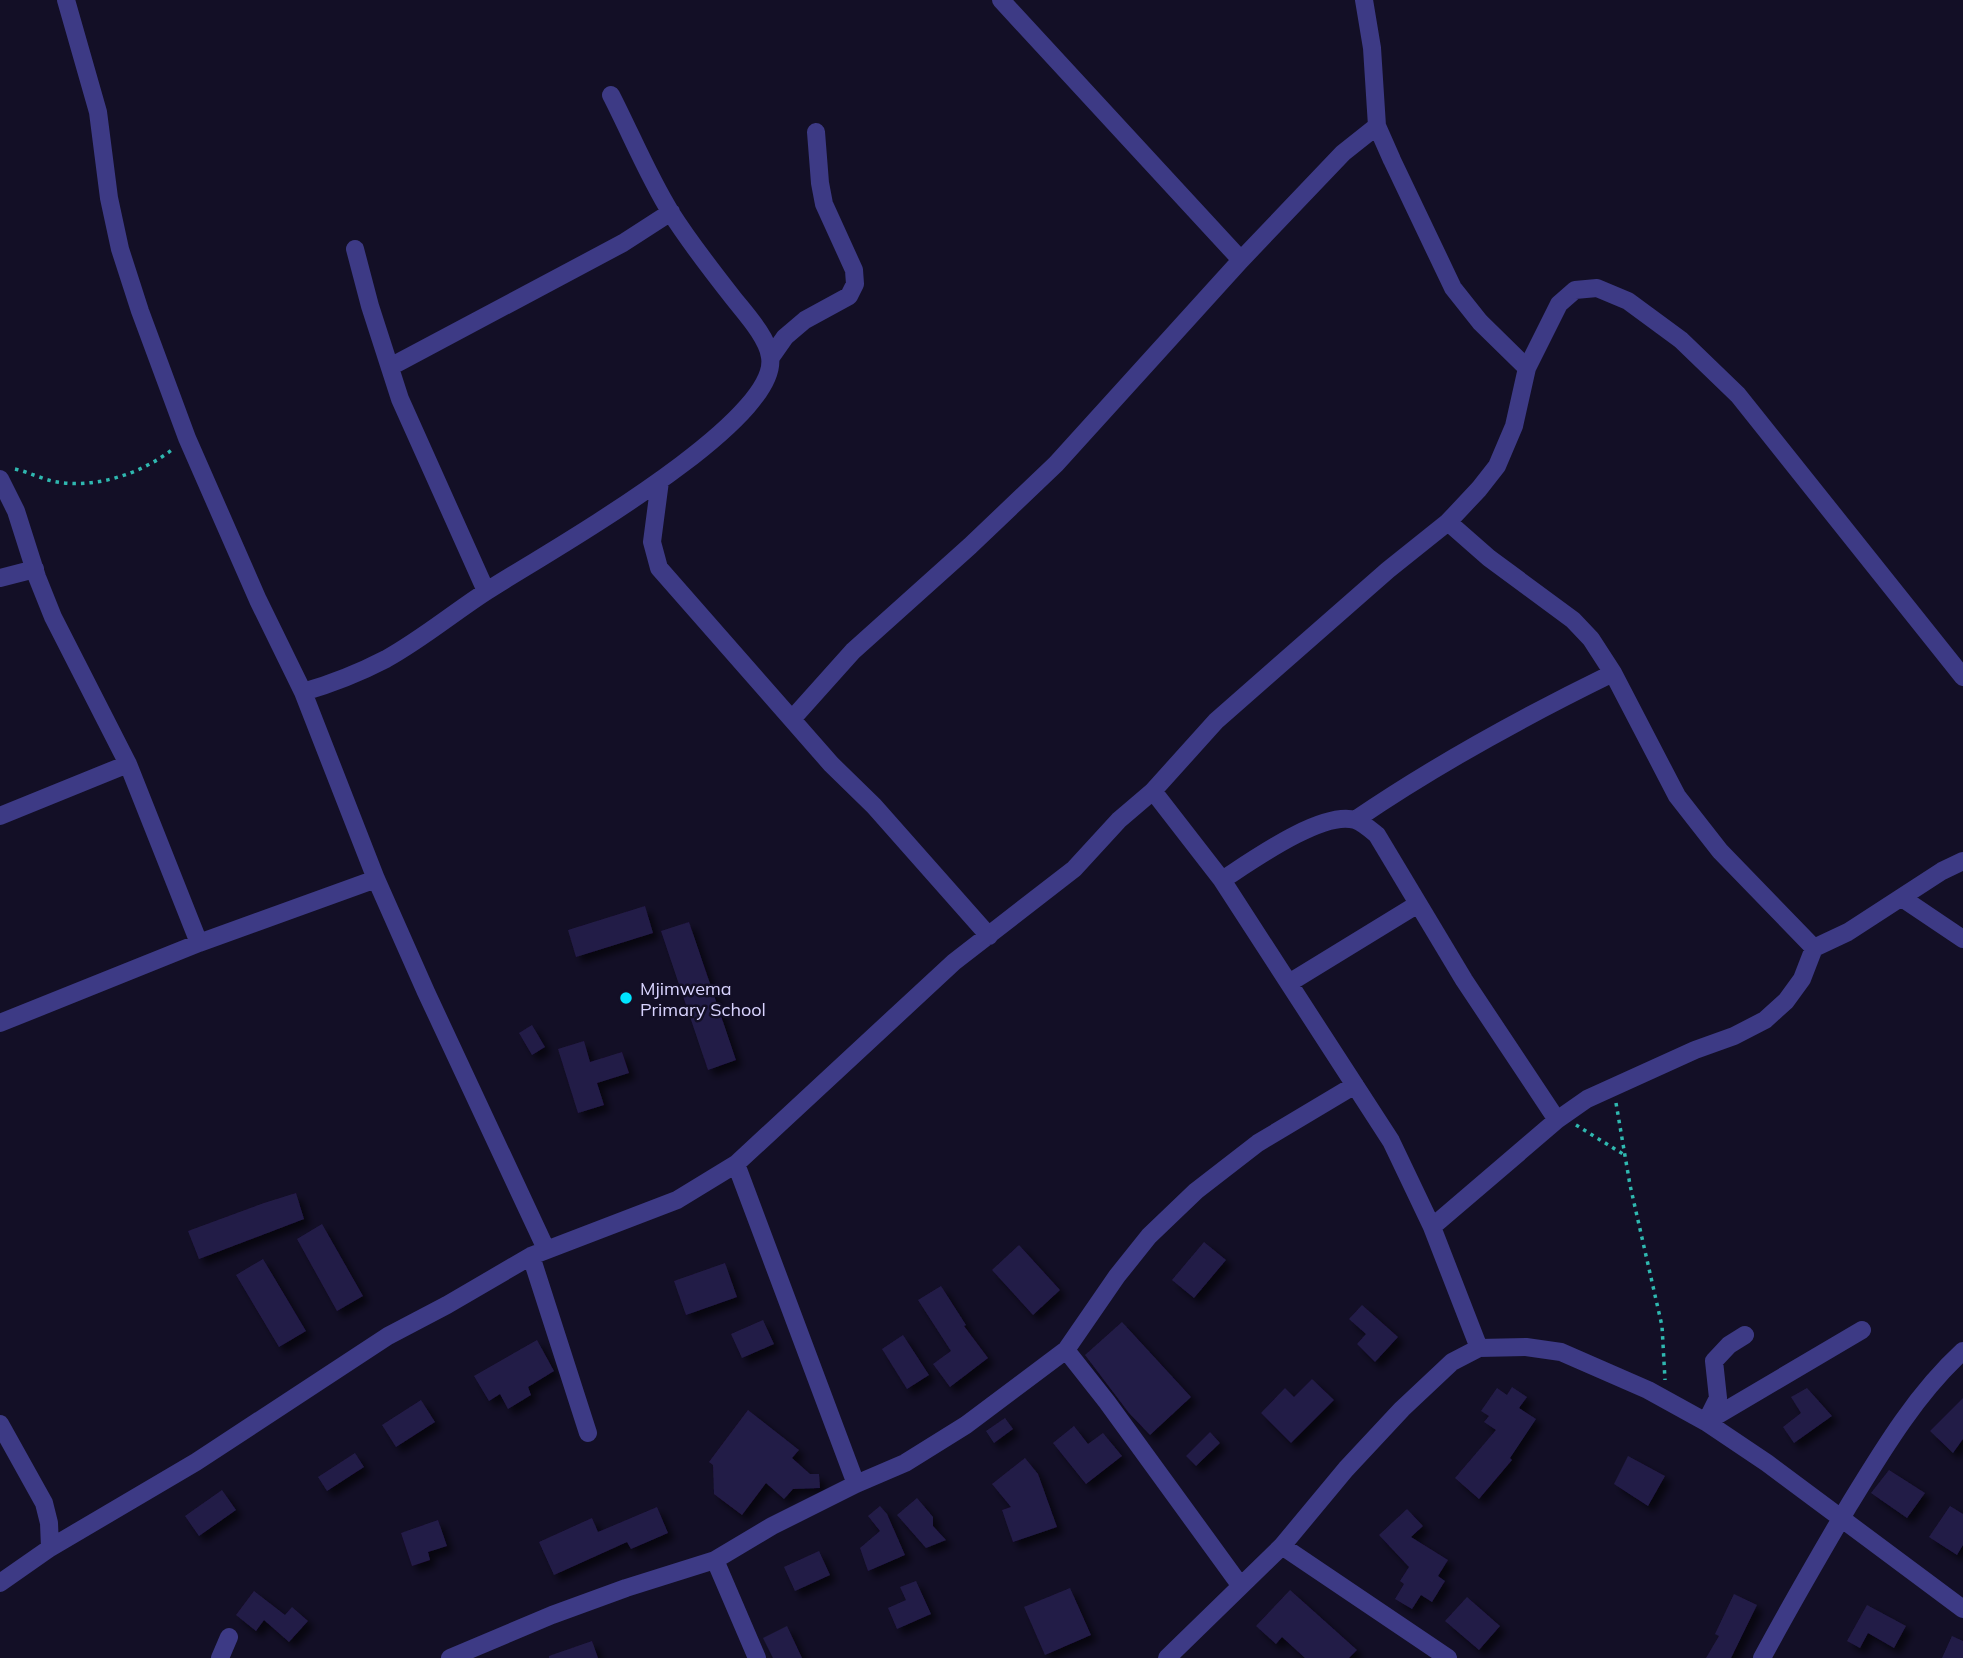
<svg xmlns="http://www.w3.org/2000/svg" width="1963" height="1658" viewBox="0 0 1963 1658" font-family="Mulish,sans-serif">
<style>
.building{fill:#241b47;filter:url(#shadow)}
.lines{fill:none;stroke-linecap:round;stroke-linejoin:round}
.path{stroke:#2fb8b0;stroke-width:3.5;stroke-dasharray:3.5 5;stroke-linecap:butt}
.minor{stroke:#3d3a85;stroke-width:18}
.poi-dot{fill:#00e5ff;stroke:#130f26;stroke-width:2.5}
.labels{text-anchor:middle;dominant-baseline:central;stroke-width:5;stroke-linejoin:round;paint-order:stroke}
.poi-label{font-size:18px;fill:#d9d4ff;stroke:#130f26;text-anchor:start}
</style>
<defs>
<filter id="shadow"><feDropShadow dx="6" dy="6" stdDeviation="3.5" flood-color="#0009"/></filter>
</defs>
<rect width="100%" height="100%" fill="#130f26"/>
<path class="building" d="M645 906 653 933 576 957 568 930Z
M689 922 736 1060 708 1070 661 931Z
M532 1025 545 1047 532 1055 519 1033Z
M584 1041 590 1062 622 1052 629 1073 597 1083 604 1105 578 1113 558 1049Z
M296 1193 304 1219 199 1259 188 1231 264 1203Z
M322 1224 363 1296 337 1311 297 1239Z
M1204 1242 1226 1260 1194 1298 1172 1280Z
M1019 1245 1060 1290 1033 1315 992 1270Z
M263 1259 306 1331 279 1347 236 1275Z
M725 1263 737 1297 686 1315 674 1281Z
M941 1286 966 1325 964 1326 988 1358 950 1387 933 1364 951 1351 918 1300Z
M1362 1305 1398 1337 1375 1362 1357 1344 1366 1334 1349 1319Z
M763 1320 774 1344 742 1358 731 1334Z
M1122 1322 1191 1397 1150 1435 1129 1413 1085 1355Z
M903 1335 929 1375 907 1389 882 1349Z
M537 1340 554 1371 528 1387 531 1395 508 1409 500 1394 489 1401 474 1376Z
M1312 1379 1334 1400 1291 1443 1261 1413 1285 1388 1294 1397Z
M1512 1387 1527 1397 1519 1408 1536 1419 1510 1458 1512 1460 1479 1499 1455 1478 1496 1430 1484 1422 1489 1416 1481 1411 1497 1388 1507 1395Z
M1807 1388 1832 1416 1794 1443 1783 1427 1801 1413 1791 1397Z
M1963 1398V1439L1953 1453 1930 1431Z
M421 1400 435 1422 396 1447 382 1425Z
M748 1410 799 1450 792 1458 810 1474H819L820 1488 793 1489 784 1499 766 1483 742 1515 714 1494 713 1465 709 1462Z
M1005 1418 1013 1429 994 1443 986 1431Z
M1074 1426 1088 1444 1103 1433 1122 1456 1086 1484 1053 1443Z
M1210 1432 1220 1443 1196 1466 1186 1456Z
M355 1453 364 1467 327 1491 318 1477Z
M1628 1456 1665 1476 1648 1506 1614 1484Z
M1025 1458 1038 1474 1057 1527 1013 1542 1002 1510 1011 1507 992 1484Z
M1889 1470 1925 1493 1907 1518 1871 1493Z
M222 1490 236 1510 199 1536 185 1516Z
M917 1498 933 1517V1526L946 1540 926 1548 897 1515Z
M880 1506 887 1514 905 1555 868 1571 860 1548 880 1531 868 1516Z
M1950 1506 1963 1514V1545L1957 1555 1929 1537Z
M657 1507 668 1533 631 1549 627 1542 554 1575 539 1542 592 1518 598 1532Z
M1407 1509 1423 1526 1411 1537 1448 1560 1438 1576 1445 1581 1432 1602 1421 1595 1412 1609 1395 1599 1404 1584 1400 1581 1409 1567 1379 1535Z
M438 1520 447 1546 428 1552 430 1560 412 1566 401 1533Z
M819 1551 830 1575 795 1591 784 1567Z
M916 1581 931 1614 897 1629 888 1608 906 1600 900 1587Z
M1070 1588 1091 1635 1045 1655 1024 1607Z
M1290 1590 1357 1650 1349 1658H1305L1282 1637 1276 1644 1256 1626Z
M254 1591 285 1615 292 1607 308 1621 289 1642 264 1620 256 1631 236 1615Z
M1734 1594 1757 1605 1731 1658H1706L1719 1636 1715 1634Z
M1467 1597 1500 1626 1479 1650 1445 1621Z
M1867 1605 1906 1626 1894 1648 1868 1633 1860 1648 1847 1641Z
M787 1626 802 1658H773L763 1638Z
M1952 1636 1963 1641V1658H1942Z
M592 1641 598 1658H549V1656Z"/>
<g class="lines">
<path class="path" d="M15 469C28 472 40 478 52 481 93 490 141 474 173 449
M1616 1103 1630 1185 1662 1326 1665 1380
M1576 1125 1623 1154"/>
<path class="minor" d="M66 0 98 112 109 198 120 249 140 311 187 438 258 600 303 692 376 879 426 992 546 1249
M1001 0 1241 260
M1364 0 1372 48 1377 126 1392 160 1453 288 1480 322 1527 368
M355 249 370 306 400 399 486 591
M771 357 785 337 805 320 849 296 855 284 854 270 824 204 820 183 816 132
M390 367 623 243 671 212
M0 479 16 511 37 577 53 617 128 764 199 943
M660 481 652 542 659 568 831 764 874 806 989 936
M1448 522 1489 558 1573 620 1591 639 1613 673 1677 796 1720 851 1814 948
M0 578 35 569
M303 692C331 684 359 673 386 659 422 639 453 613 487 591 539 557 781 423 770 357 768 338 745 313 734 299 712 271 690 243 671 213 648 176 631 134 611 95
M793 718 853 651 970 546 1056 464 1241 260 1343 153 1377 126
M1153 791 1222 880 1391 1141 1432 1227 1479 1348
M0 816 128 764
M1355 820C1437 764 1523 717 1613 673
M1222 880C1250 862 1322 810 1355 820 1362 822 1371 830 1377 835L1464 980 1557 1120
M1902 898 1963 939
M1289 983 1418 904
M0 1023 199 943 376 879
M736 1164 856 1484
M1432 1227 1557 1120 1587 1099 1695 1050 1734 1036 1765 1020 1786 1001 1802 979 1814 948 1848 932 1942 871 1963 861
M531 1256 588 1433
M1066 1350 1107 1402 1240 1585
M1706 1422 1862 1330
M1706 1422 1718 1398 1714 1361 1729 1345 1745 1335
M0 1424 44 1503 49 1523 50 1548
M1282 1546 1448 1658
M715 1560 757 1658
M0 1583 50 1548 196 1462 388 1336 447 1305 531 1256 677 1200 736 1164 954 962 1074 869 1119 820 1153 791 1216 721 1388 570 1448 522 1479 489 1497 466 1514 426 1527 368 1559 304 1575 290 1597 288 1628 301 1681 340 1738 395 1963 677
M220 1658 229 1637
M450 1658 552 1615 626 1588 715 1560 772 1526 856 1484 905 1463 966 1425 1066 1350 1117 1276 1149 1236 1196 1191 1258 1143 1355 1085
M1167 1658 1282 1546 1346 1469 1402 1409 1452 1362 1479 1348 1526 1347 1561 1352 1648 1390 1706 1422 1767 1463 1963 1609
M1762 1658C1790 1606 1819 1556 1849 1505 1882 1451 1916 1394 1963 1351"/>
</g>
<circle class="poi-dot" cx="626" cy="998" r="7"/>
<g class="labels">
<g class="poi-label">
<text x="640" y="988">Mjimwema<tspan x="640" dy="21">Primary School</tspan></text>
</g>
</g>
</svg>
